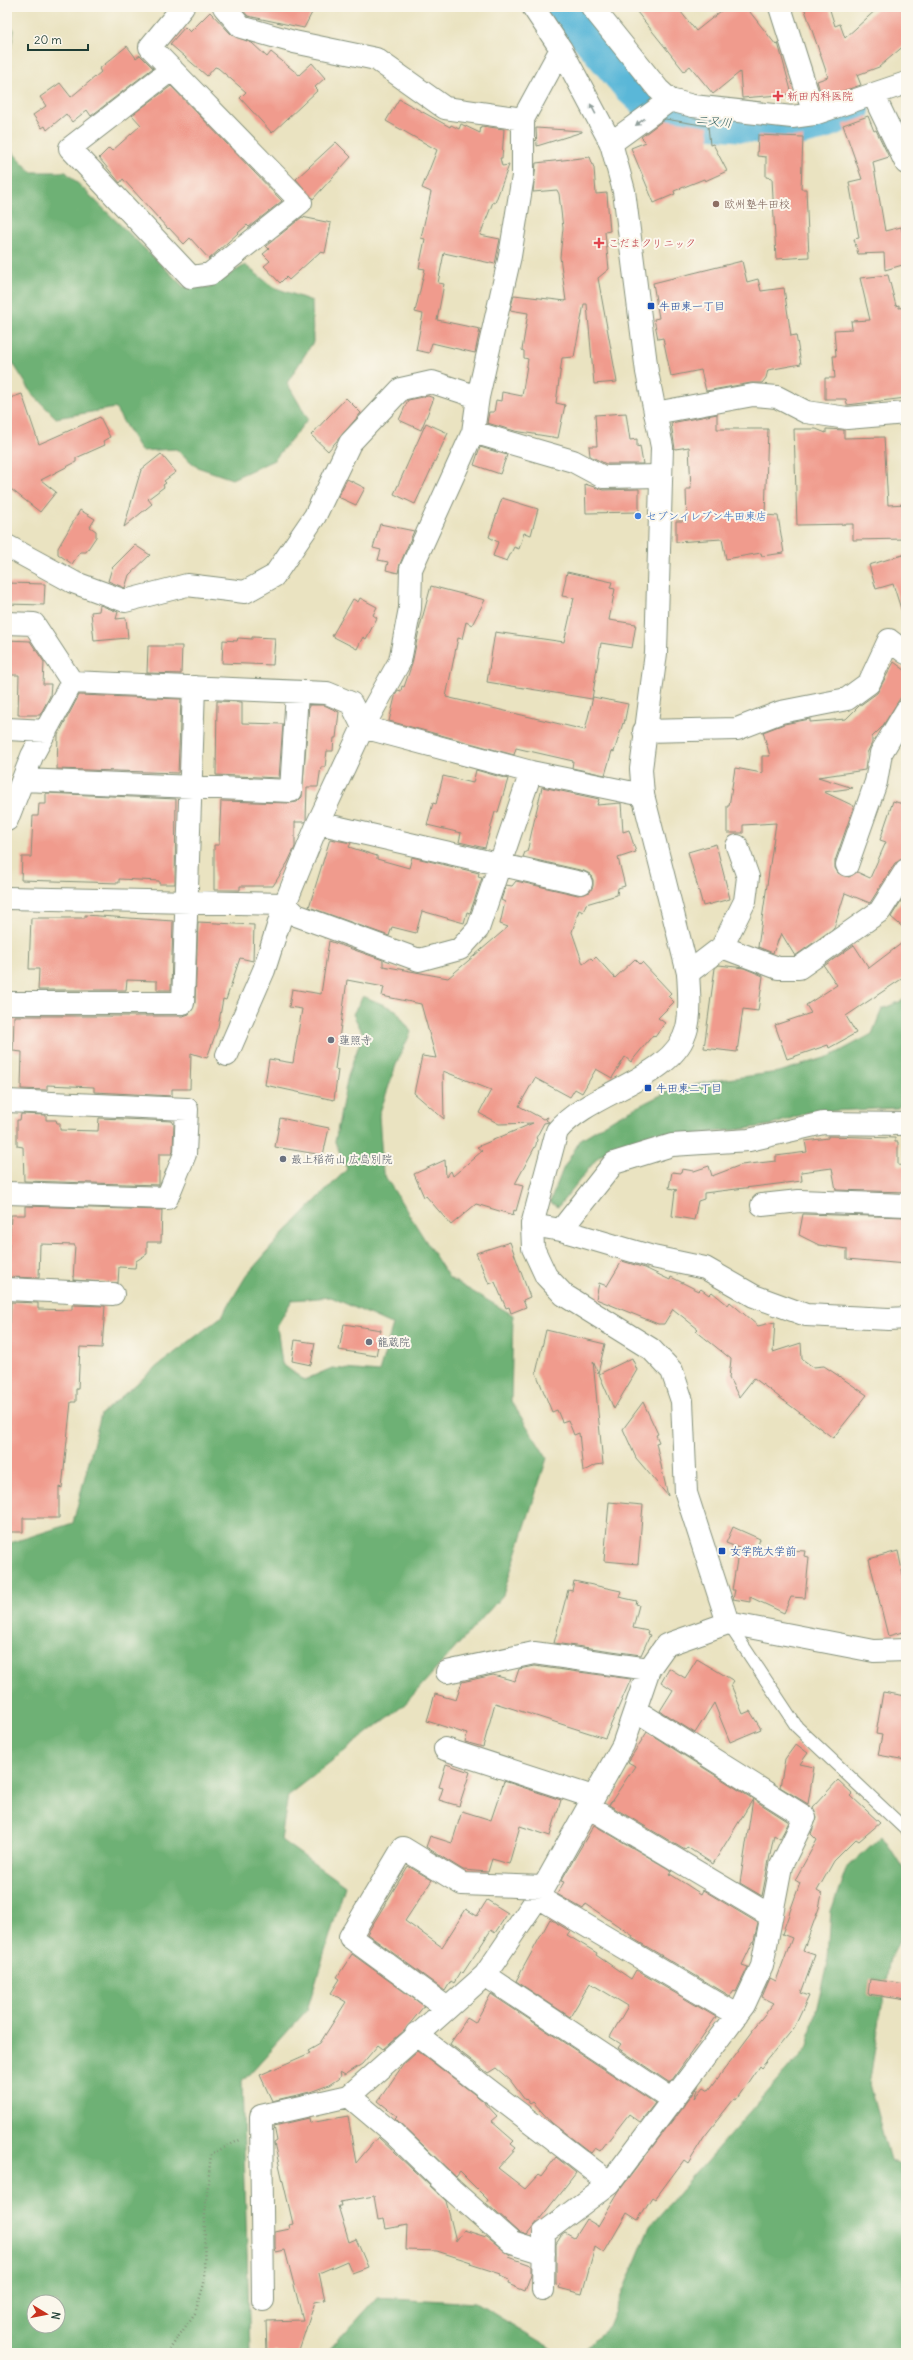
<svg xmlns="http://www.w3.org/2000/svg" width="913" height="2360" viewBox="0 0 913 2360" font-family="Delius,'Klee One',sans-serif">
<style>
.forest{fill:#6eb175;stroke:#467754;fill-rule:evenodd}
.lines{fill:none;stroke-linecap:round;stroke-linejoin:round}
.river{stroke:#5ab7d8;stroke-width:36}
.building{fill:#f09b8d}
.lane-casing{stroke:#84907a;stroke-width:14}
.street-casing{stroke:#84907a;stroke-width:24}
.secondary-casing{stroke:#84907a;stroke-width:24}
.path{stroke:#84907a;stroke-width:2.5;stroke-dasharray:1 3;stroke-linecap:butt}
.lane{stroke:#fff;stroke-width:12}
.street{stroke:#fff;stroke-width:22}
.secondary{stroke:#fff;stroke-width:22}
.oneway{fill:#8f9e9a}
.health-dot{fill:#e0444e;stroke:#fbf7ec;stroke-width:1.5}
.education-dot{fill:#8d6e63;stroke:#fbf7ec;stroke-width:1.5}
.transit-dot{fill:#1a4fb4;stroke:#fbf7ec;stroke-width:1.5}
.shop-dot{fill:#3f7fe0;stroke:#fbf7ec;stroke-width:1.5}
.worship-dot{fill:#6b7280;stroke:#fbf7ec;stroke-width:1.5}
.labels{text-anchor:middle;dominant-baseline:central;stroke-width:4;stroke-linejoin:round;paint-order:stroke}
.health-label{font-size:11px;fill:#be3a42;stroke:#fbf7ec;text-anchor:start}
.education-label{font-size:11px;fill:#785e54;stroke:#fbf7ec;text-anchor:start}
.transit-label{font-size:11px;fill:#164399;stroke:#fbf7ec;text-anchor:start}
.shop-label{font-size:11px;fill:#366cbe;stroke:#fbf7ec;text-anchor:start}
.worship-label{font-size:11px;fill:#5b616d;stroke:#fbf7ec;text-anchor:start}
.water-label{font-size:12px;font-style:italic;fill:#2e5c5d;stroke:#fbf7ec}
</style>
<rect width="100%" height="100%" fill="#fbf7ec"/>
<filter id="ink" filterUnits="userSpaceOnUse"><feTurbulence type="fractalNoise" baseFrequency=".025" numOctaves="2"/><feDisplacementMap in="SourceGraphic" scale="8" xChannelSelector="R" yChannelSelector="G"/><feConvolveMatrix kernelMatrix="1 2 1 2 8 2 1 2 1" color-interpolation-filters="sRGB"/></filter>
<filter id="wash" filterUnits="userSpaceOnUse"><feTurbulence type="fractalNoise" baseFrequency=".012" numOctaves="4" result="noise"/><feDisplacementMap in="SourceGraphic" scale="16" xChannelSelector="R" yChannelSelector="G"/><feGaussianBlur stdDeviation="0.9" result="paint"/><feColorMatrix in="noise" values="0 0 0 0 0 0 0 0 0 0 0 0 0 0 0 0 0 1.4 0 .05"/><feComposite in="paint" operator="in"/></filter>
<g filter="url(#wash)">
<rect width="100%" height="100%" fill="#eae3c1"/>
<path class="forest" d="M7 20 14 30 9 58 7 59Z
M7 146 31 172H66L184 287H210L245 265 273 287 312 301 313 342 287 383 308 419 274 460 232 479 197 467 176 449 141 451 115 408 56 418 34 396 7 354Z
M363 996 396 1010 411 1032 396 1065 379 1115 383 1173 449 1278 513 1315 511 1401 547 1458 503 1595 404 1705 288 1795 281 1840 345 1886 307 2010 242 2082 250 2353H7V1544L73 1523 101 1414 155 1368 222 1316 246 1276 282 1235 347 1169 335 1142 348 1075 363 1034 353 1014ZM331 1297 393 1325 379 1372 332 1368 304 1380 282 1364 277 1326 292 1300ZM34 2302H58V2326H34Z
M906 999V1098L898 1108 809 1112 772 1125 743 1129 636 1140 599 1156 558 1207 550 1202 563 1169 581 1139 617 1117 669 1091 712 1081 779 1072 831 1056 872 1034 882 1009Z
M882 1835 904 1870 906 1883V1929L890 1958 869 2084 890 2160 906 2168V2353H580L608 2327 650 2226 808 2046 828 1958 831 1911 846 1869Z
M377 2297 476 2303 559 2353H326Z"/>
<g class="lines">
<path class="river" d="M564 7 631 87 663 116 794 129 820 123 852 109"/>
</g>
<g id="blocks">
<path class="building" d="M240 7H315L304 28 248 16Z
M633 7H677L696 31 726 7H746L776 45 778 43 792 94 742 98 740 72 713 94 690 66 684 71Z
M804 7H829L835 26 840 24 845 38 879 7H906V44L879 67 857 75 861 85 822 98 817 81 828 77Z
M210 12 232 35 252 43 267 57 271 52 299 75 312 63 325 78 315 87 318 90 272 133 240 98 246 92 218 68 215 67 207 76 170 44 185 27 190 32Z
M127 46 136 58 140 55 153 68 91 116 87 110 72 122 66 114 47 130 45 126 42 128 33 115 46 106 40 97 60 83 71 97 101 72 99 69Z
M171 86 282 201 249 227 247 225 209 259 190 238 184 244 169 228 168 229 123 179 120 183 99 158 109 148 112 151 141 125 132 115Z
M399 99 450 127 451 125 459 129 461 124 480 133 481 126 504 129 502 158H500L502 166 509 165 495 203 493 202 480 235 500 239 495 264 444 253 438 283 444 284 437 320 480 329 475 353 432 343 429 353 416 350 423 314 415 312 425 269 419 268 425 239 421 238 431 192 422 188 437 150 386 121Z
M868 116 874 131 876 130 889 157 873 162 885 231 901 227 906 245V264L885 270 884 253 858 254 854 239 859 238 849 182 862 179 843 125Z
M665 119 708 126 710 145 713 144 727 171 705 181 704 179 674 191 675 194 654 203 631 148 646 142 641 137Z
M536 128 582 131V132L537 146Z
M758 135 803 137 801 189H806L809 257 776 259 772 178 766 177V157L757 156Z
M336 142 351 157 313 199 296 179Z
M590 157 594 168 596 194 607 193 608 208 610 231 605 232 609 269 598 278 617 382 594 384 587 304H584L574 357 562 358 556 403 565 405 558 438 515 431 487 423 489 412H494L496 400 501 401 502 392 522 396 528 359 524 358V351L522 350 528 313 510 310 514 295 566 301 560 257 563 228 559 194 557 190 533 192 536 163Z
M302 217 331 223 325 253 320 252 289 280 286 277 280 283 264 266 270 261 263 254 269 249 266 246Z
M742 261 747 282 758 279 761 291 784 288 791 336 796 335 801 364 768 370 766 378 762 383H751L706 391 701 370 671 376 663 338 658 339 654 319 659 318 653 283Z
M888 275 896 306 899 305V308L906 307V398L847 405 846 399H825V378H835L833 356H836L834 330 852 329 851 321 870 320 860 278Z
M22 394 39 444 100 417 110 437 103 441 105 445 76 458V462L41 480 56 492 40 512 7 486V399Z
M428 396 434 398 421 430 399 420 408 400Z
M346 398 361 413 328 451 311 435Z
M626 413 630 440 637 439V447L640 446 643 464H606L590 456 589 446H597L595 415Z
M717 414V429H768L765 515 778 516 784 553 762 556 761 553 726 559 722 539 676 542V521H687L686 489H691L689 447 675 449 671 423Z
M426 423 448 433 415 504 394 494Z
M794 429H816L826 433V429L844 430V438L884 437 888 505 906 504V539L853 540V524L797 525Z
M480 447 507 455 500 474 474 465Z
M161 454 176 472 164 481 166 483 163 485 164 487 148 499 152 504 124 527 141 470Z
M347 479 365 488 356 505 338 497Z
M585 484 603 490 639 489V512L586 513Z
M502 498 538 509 531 535 524 533 519 549 514 547 507 561 493 556 498 542 489 537Z
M80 510 95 519 90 527 96 531V537L86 552H80L72 564 58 554V548Z
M380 524 414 531 400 564 398 573 386 570 388 562 378 560 381 550 373 548Z
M135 545 150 555 129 575 125 588 108 581 112 568Z
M906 554V612H902L893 584 876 589 869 565Z
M567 572 612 582 610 588 615 589 609 620 636 624 632 648 601 643 592 699 487 682 495 632 564 642 574 598 562 596Z
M7 583 45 584 44 605 7 604Z
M431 586 485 600 472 625 466 622 462 639 458 638 446 697 585 730 593 697 628 704 624 724 623 723 614 752 612 751 605 775 572 768 573 761 516 748 514 755 389 721 396 693 398 690 401 691 402 686 404 687 412 664 419 630Z
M360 598 377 607 373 615 377 618 366 639 363 637 357 649 332 636 353 599 358 602Z
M100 605 118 612 116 619 126 618 128 638 94 641 91 612 99 611Z
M252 637 275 638 273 665 222 663 223 640 237 641 238 638 252 639Z
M7 640 30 641 44 662 43 684H51L50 696 40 715H18L19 675H7Z
M148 646H182L181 674 147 673Z
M894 662 906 671V689L882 727 872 737V743L867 753 865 770 818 777 853 788 824 792 854 806 835 861V868L838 873 849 877 857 872 870 878 886 842 880 840 893 801 906 805V858L895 863 870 903 845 893 834 928 795 956 781 933 773 953 758 947 776 823 743 825V833H727V806H729L735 768 762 773V756H770L763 732 784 724 810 719V722L846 719 859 706 877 693Z
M79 695 181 699 178 773 57 769 58 735Z
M217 701 242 702V723L283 724 279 778 216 775Z
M309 705H324L339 712 336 738H334L333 751H327L325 767H321L318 787H307L306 820 305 822H295V847L288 862 273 886H240V890H214V845H219L221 801 290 803 297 802 302 797Z
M476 770 508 779 498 812H495L485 848 459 842 461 833 427 825 433 803 436 804 443 776 473 783Z
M542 787 599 799 597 805 621 803 623 832 629 830 636 852 618 858 625 886 618 888 617 895 586 904 583 912 579 910 572 932 583 964 591 958 593 960 596 957 615 978 635 959 640 964 642 962 671 993 668 996 674 1002 658 1018 665 1023 655 1037 653 1035 631 1062 625 1057 612 1078 596 1069 582 1093 575 1089 570 1097 535 1078 519 1106 543 1119 548 1117 546 1120 549 1122 544 1123 536 1138 537 1139 536 1145 515 1184 523 1186 516 1211 514 1210 513 1215 476 1204 451 1225 426 1196 424 1197 414 1174 445 1160 446 1177 451 1171 453 1176 482 1151 477 1147 533 1123 499 1124 479 1113 491 1090 443 1071 444 1119 414 1093 422 1056 436 1058 421 1004 382 996 384 987 347 980 335 1069 338 1070 334 1100 265 1085 269 1059 293 1063 302 1009 289 1007 292 989 321 994 329 941 383 960V966L448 978 508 927 500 924 505 902 501 900 506 885 512 886 516 881 578 895 590 892 593 886V880L590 874 584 871 523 857 525 852H527Z
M46 793 176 799 175 884H159V881L119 879V883L21 880 22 857H31L33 816H38L39 804H46Z
M330 839 351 843 349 847 377 856V859L409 868 412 857 479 873 478 877 482 878 470 913 467 912 464 923 422 911 416 933 392 927 389 936 309 907Z
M716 844 730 899 703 906 688 852Z
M906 893V930L891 917Z
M85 915 173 921 171 990H157V981L127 980 126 990H38L39 969H29L31 918H85Z
M198 922 254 925 253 961 240 958 226 1000 223 999 218 1027 207 1058 191 1053 190 1089H172V1096L94 1092V1087L47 1085V1090L21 1089 22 1052 13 1051 14 1016H183L189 1014 195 1003Z
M906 940V976L846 1016 856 1033 829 1048 828 1045 787 1059 775 1025 811 1013 806 1005 837 985 824 966 854 945 869 968Z
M719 965 744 968 763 976 758 1011 743 1009 737 1052 704 1048 715 968Z
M21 1114 46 1115V1120H56L57 1123H60V1130L98 1131 99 1118 172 1121 174 1124 173 1151 172 1154H159V1185L24 1181 23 1147 17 1146V1120H20Z
M280 1118 329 1128 323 1155 275 1147Z
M828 1136 895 1138V1142H898V1165L906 1166V1192L836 1190 832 1168 801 1172 802 1181 704 1193V1199L698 1201 694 1220 672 1216 675 1191 677 1190 669 1188 672 1172 681 1173 682 1169 694 1171 709 1166 712 1176 741 1165 776 1161V1156L807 1152 805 1141 828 1138Z
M25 1206 162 1210 161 1242H147V1254L136 1261 135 1268 119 1267 118 1283 73 1280 75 1245 40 1244 39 1278 7 1277 11 1215H25Z
M803 1214 906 1217V1264L847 1259V1249L819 1245 799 1235Z
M510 1242 530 1297 523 1300 526 1307 511 1313 509 1307 506 1308 495 1282 489 1284 476 1253Z
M622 1261 645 1268 670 1280 671 1277 699 1291 701 1289 709 1295 712 1292 728 1305 730 1302 758 1326 775 1322 773 1352 801 1343 802 1359 813 1367 824 1366 867 1395 833 1438 754 1378 739 1397 729 1378 731 1359 696 1331 698 1329 673 1309 664 1324H658L596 1299 599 1283 607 1286Z
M11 1302 38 1303V1309L72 1310V1305L105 1306 102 1348 80 1347 78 1389H76V1402H71L62 1488 59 1487V1518H23V1532H7V1323H10Z
M344 1324 381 1330 376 1356 339 1350Z
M546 1330 605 1344 598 1373 593 1361 603 1464 596 1465 583 1472 579 1433 574 1435 568 1420 562 1422 557 1410 552 1412 536 1373Z
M295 1340 315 1343 311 1365 292 1361Z
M632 1358 637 1370 614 1409 599 1374Z
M643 1402 658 1434 656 1435 659 1442 656 1443 668 1496 636 1458 623 1429Z
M609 1502 643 1505 638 1564 604 1561Z
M733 1527 760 1539 757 1548 805 1551 804 1556 809 1557 805 1598 791 1597 784 1613 750 1597V1602L733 1599 735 1590H732L739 1548 726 1543Z
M898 1551 903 1575 906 1574V1631L888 1636 869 1559Z
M574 1581 621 1591 619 1597 637 1601 636 1604 639 1605 633 1628 648 1631 647 1634 650 1635 641 1655 554 1643 568 1590 572 1591Z
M697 1659 734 1681 731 1685 743 1714 750 1711 761 1729 730 1742 714 1703 695 1733 660 1711 673 1690 661 1682 669 1668 685 1678Z
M534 1666 631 1679 605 1738 495 1703 483 1747 465 1742 467 1734 427 1721 435 1694 456 1700 462 1682 493 1675 515 1681 519 1669Z
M883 1692 906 1696V1760L878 1755 882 1735 876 1734Z
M647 1732 753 1799 713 1864 687 1847 685 1850 609 1805 635 1766 628 1762Z
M796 1744 808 1753 800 1764 814 1767 808 1804 780 1787 785 1759Z
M446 1764 470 1772 459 1806 439 1800 443 1788 439 1787Z
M838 1780 853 1794 851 1796 880 1823 859 1841 856 1839 834 1861 817 1891 822 1894 819 1908 803 1951 815 1955 801 1993 809 1996 794 2028 761 2068 759 2066 736 2100 734 2099 704 2137 688 2163 684 2160 655 2199 652 2197 638 2220 627 2213 604 2253 595 2247 582 2294 559 2288 560 2285 556 2284V2244L561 2236 565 2233 574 2238 586 2219 598 2226 619 2191 700 2084 695 2098 704 2087 709 2090 753 2031 752 2030 774 2003 762 1997 770 1978 776 1981 792 1938 782 1934 800 1883 795 1880 817 1840 811 1834 817 1817 813 1807Z
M504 1781 561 1800 550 1836 520 1826 509 1864 492 1859 488 1872 463 1870 426 1847 430 1836 452 1843 462 1811 491 1820Z
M753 1799 789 1822 780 1839 774 1835 762 1896 740 1883Z
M594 1825 672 1871 670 1874 701 1894 703 1890 758 1923 754 1940 742 1965 748 1967 736 1992 734 1991 730 1996 632 1938 633 1936 586 1904 583 1909 557 1894 564 1882 561 1881Z
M408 1866 432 1880 405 1921 442 1947 466 1909 477 1916 487 1900 508 1913 495 1933 491 1930 463 1973 461 1971 454 1983 451 1981 445 1991 367 1934Z
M550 1919 570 1931 567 1935 597 1953 596 1955 631 1979 636 1970 716 2017 670 2083 618 2048 621 2044 610 2037 628 2006 590 1983 570 2017 516 1981Z
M352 1954 424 2006 405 2030 383 2049 378 2045 362 2064 345 2075 340 2072 341 2077 329 2085 310 2092 272 2101 260 2075 310 2053 308 2050 320 2043 346 2002 331 1993 340 1979 337 1977Z
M870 1979 906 1984V2000L868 1994Z
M491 1994 655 2103 640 2122 629 2114 600 2151 595 2148 591 2153 552 2123 533 2102 530 2104 526 2099 525 2100 510 2080 496 2068 488 2073 450 2044 467 2018 475 2023Z
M418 2051 482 2100 497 2116 491 2121 514 2141 511 2144 516 2148 498 2168 525 2189 538 2175 541 2177 556 2157 576 2173 527 2235 518 2232 486 2203 488 2200 460 2172 456 2177 395 2118 397 2116 378 2101 403 2065Z
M348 2116 356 2163 378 2137 446 2201 456 2241 464 2230 486 2237 510 2256 509 2257 531 2265V2274L525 2291 508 2284 509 2280 500 2276 501 2274 470 2264 471 2262 437 2251 406 2250 407 2225 386 2229 384 2219 378 2220 374 2196 340 2202 341 2206H338L349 2242 356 2239 368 2267 352 2273 347 2261 319 2273 325 2300 315 2302 298 2353H267L266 2321 303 2320 285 2250 276 2252 275 2247V2232L290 2229 289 2225 293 2224 274 2143 277 2141 274 2126 309 2118 310 2123Z"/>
</g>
</g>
<g filter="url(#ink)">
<use href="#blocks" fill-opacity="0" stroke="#84907a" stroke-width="1"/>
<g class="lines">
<defs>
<path id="lane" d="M728 1623 797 1727 906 1830"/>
<path id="street" d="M224 7 241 27 294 42 376 59 445 108 523 119
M533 7 561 49 611 143 670 100
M592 7 658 89 670 100 693 106 792 117 814 114 906 83
M780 7 814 114
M561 49 523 119V176L510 256 478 397 473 432 573 461 603 477 661 476
M172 69 70 148 191 277 210 274 301 202 150 47 183 7
M873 94 906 163
M655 413 753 395 777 397 806 412 847 418 906 413
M7 546 73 582 125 601 187 585 245 592 274 576 315 516 350 443 401 389 432 382 478 397
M7 623 34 624 72 682 32 756 7 820
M72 682 327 693 351 703 363 727
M363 727 400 661 410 608 411 569 473 432
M7 729 46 731
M644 731 737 729 781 712 847 699 869 683 889 640 906 653
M23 780 291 791 297 692
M318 823 581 883
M847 865 876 782 881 753 906 711
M7 898 285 904 318 823 363 727 531 772 643 795
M722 947 778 968H799L880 911 906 870
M688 973 722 947 745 901 748 877 737 846
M7 1003H183L194 687
M227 1055 264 970 285 904 296 915 419 960 460 949 478 929 531 772
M7 1101 187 1109 185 1154 167 1198 7 1193
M762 1205 799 1201 906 1205
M532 1225 561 1230 614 1163 672 1145 749 1140 823 1123 906 1124
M561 1230 653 1257 705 1268 754 1296 806 1315 889 1319 906 1318
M7 1289 113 1294
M447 1672 534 1653 649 1669
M445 1749 593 1797
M588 1807 771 1916
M538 1897 737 2015
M485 1975 673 2100
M447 2008 350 1937 403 1848 462 1884 543 1887
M416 2034 610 2183
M349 2096 393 2133 452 2190 512 2243 544 2253
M543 2290 544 2233 610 2183 744 2005 762 1966 781 1866 805 1817 635 1710
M263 2300 261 2116 349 2096 485 1975 538 1897 623 1745 649 1669 666 1645 728 1623"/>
<path id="secondary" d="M611 143 624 191 647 372 662 447 656 653 641 769 643 795 688 973C689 991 691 1010 687 1028 675 1079 590 1091 557 1131L532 1225 533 1248 546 1276 564 1295 651 1349 672 1371 682 1401 686 1493 728 1623 874 1651 906 1650"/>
</defs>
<use href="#lane" class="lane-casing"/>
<use href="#street" class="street-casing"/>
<use href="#secondary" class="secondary-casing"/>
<path class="path" d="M167 2353 195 2313 204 2284 205 2213 211 2154 240 2140"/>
<use href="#lane" class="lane"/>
<use href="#street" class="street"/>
<use href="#secondary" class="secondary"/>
</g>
<defs><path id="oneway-solid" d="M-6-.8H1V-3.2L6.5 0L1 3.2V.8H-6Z"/></defs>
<g class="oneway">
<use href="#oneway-solid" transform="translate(593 109) rotate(-118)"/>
<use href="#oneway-solid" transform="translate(640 122) rotate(143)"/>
</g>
</g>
<g class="health-dot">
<path d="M776 90h4v4h4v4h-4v4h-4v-4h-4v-4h4z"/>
<path d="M597 237h4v4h4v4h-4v4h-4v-4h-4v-4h4z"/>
</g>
<circle class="education-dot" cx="716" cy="204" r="4"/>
<g class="transit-dot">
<rect x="647" y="302" width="8" height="8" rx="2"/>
<rect x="644" y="1084" width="8" height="8" rx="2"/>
<rect x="718" y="1547" width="8" height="8" rx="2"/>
</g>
<circle class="shop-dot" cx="638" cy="516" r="4"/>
<g class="worship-dot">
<circle cx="331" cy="1040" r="4"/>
<circle cx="283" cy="1159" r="4"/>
<circle cx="369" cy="1342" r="4"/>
</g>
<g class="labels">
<g class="health-label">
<text x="787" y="96">新田内科医院</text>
<text x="608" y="243">こだまクリニック</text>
</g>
<g class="education-label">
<text x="724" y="204">欧州塾牛田校</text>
</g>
<g class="transit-label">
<text x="659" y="306">牛田東一丁目</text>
<text x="656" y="1088">牛田東二丁目</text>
<text x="730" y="1551">女学院大学前</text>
</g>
<g class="shop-label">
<text x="646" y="516">セブンイレブン牛田東店</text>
</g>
<g class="worship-label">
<text x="339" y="1040">蓮照寺</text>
<text x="291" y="1159">最上稲荷山 広島別院</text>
<text x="377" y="1342">龍蔵院</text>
</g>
<g class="water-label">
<text transform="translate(714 121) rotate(6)">二又川</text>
</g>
</g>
<rect width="913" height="2360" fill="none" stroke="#fbf7ec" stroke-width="24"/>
<g transform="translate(46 2314) rotate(100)"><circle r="19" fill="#fbf7ec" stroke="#a3ada2"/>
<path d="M0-3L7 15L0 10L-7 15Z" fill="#c8321e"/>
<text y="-6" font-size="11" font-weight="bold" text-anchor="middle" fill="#1f3d34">N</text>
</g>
<path d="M28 44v6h60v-6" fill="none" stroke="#1f3d34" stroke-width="2"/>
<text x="34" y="44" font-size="12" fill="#1f3d34" stroke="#fbf7ec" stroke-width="3" paint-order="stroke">20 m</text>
</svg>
